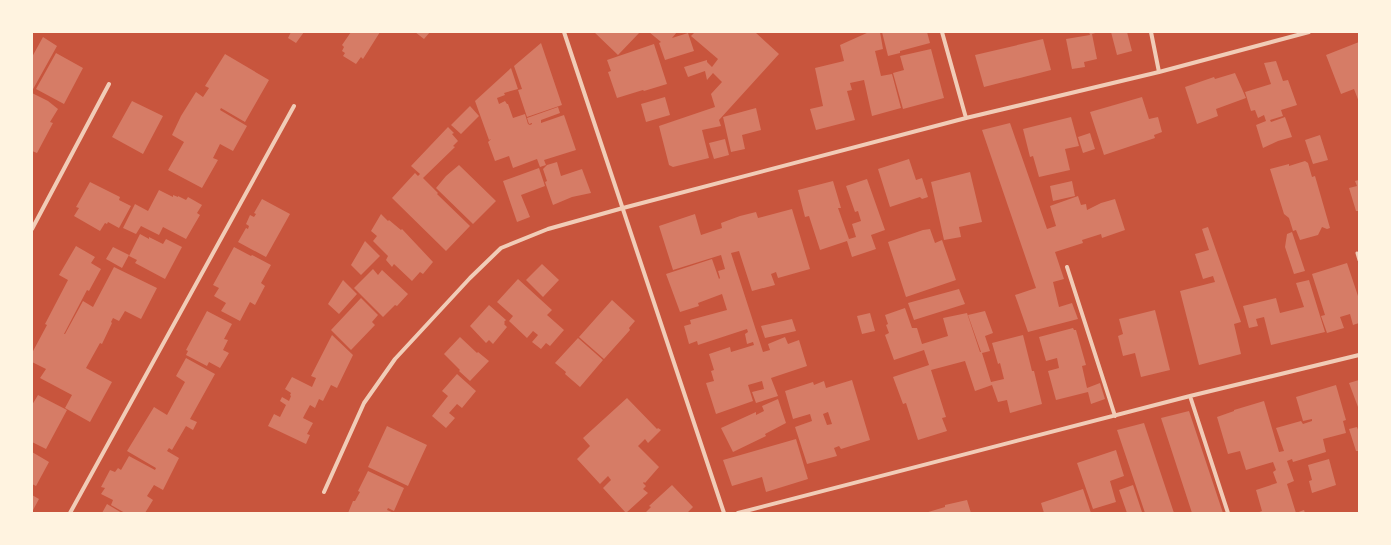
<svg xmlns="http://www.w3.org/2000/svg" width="1391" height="545" viewBox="0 0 1391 545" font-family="'Asap Condensed',sans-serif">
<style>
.building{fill:#d67c66;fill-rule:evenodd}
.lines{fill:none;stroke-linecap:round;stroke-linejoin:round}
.service{stroke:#f1ccb7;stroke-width:3}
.minor{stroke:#f1ccb7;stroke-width:4}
</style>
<rect width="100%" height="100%" fill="#c8553d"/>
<path class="building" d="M291 32H304L296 43 288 38Z
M351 32H380L363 59 361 57 356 64 343 56 345 53 342 51 344 47 342 45Z
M415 32H430L424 39Z
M594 32H640L618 55Z
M649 32H677L672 38 688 33 694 51 665 60 659 43 661 42Z
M695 32H755L779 54 719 120 721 126 702 130 709 158 673 167 669 165 659 126 715 107 711 94 722 82 713 73 707 80 705 71 688 77 684 67 707 60V62L712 67 718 59 691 36Z
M869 32H880L883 49 875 51 881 76 892 74 901 108 872 116 864 80 850 83 852 90 847 91 855 120 816 130 810 109 823 106 815 68 844 61 840 45Z
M882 32H927L930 43 900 51V53L888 56Z
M1089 32H1099L1092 34 1097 59 1084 62 1085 67 1072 69 1066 39 1090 35Z
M1111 32H1127L1132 51 1117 55Z
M43 37 57 46 32 91V57Z
M1043 39 1051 70 984 87 975 55Z
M1359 42V102L1354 89 1341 94 1326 55Z
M541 43 562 105 527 117 518 90 522 89 514 66Z
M654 44 667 84 644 91 643 90 617 98 608 72 611 71 607 60Z
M931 49 944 98 903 109 893 73 904 70 900 56Z
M56 53 83 68 64 104 36 89Z
M225 54 269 80 245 122 221 108 220 110 247 126 233 151 220 144 213 158 218 160 202 188 168 170 184 142 172 135 181 116 196 92 203 97 209 88 205 86Z
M1276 61 1283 81 1288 80 1297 105 1281 110 1283 116 1270 120 1271 122 1285 117 1292 137 1278 141 1263 148 1256 125 1266 121 1264 115 1258 118 1255 110 1251 111 1245 92 1271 84 1264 63Z
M511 68 518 89 504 93 505 95 497 98 499 104 505 101 507 104H508L513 118 525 114 528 124 530 125 532 124V123L529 124 527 118 558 107 560 113 541 120V123L564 115 576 150 544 160 546 165 540 167 537 159 513 168 509 156 495 161 488 142 491 139 489 140 475 101Z
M1235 73 1246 98 1216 109 1218 116 1197 124 1185 87 1214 77 1215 79Z
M32 93 48 101 58 109 50 122 53 123 37 153 32 151Z
M665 97 670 115 646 122 641 104Z
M1142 97 1149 119 1158 117 1162 132 1154 135 1155 138 1104 155 1090 112Z
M132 101 163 116 143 154 112 137Z
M470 106 479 116 461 134 451 125Z
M756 108 761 130 742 135 745 149 731 152 723 117Z
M1071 117 1079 146 1065 149 1070 170 1039 177 1033 156 1030 157 1023 129Z
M1010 123 1047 229 1056 226 1050 206 1078 196 1081 205 1086 204 1087 210 1101 203 1115 199 1125 230 1102 238 1101 234 1082 240 1083 243 1055 252 1064 279 1053 282 1059 307 1072 303 1078 319 1028 332 1015 295 1036 288 982 130Z
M448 127 454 133 452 134 458 141 453 146 455 147 423 178 438 193 437 194 470 226 446 251 392 198 415 173 418 176 420 174 411 166Z
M1090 133 1095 149 1083 153 1078 137Z
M1320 135 1328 160 1313 164 1305 140Z
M725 139 729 155 714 159 709 143Z
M909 159 916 180 922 178 928 197 922 199 920 197 890 207 878 169Z
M1305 161 1308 163 1312 177 1315 176 1330 228 1327 229 1322 227 1318 235 1300 240 1296 230 1293 231 1289 218 1284 214 1270 169 1289 164V166Z
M557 162 561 176 582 169 591 193 572 197 553 205 545 182 547 181 543 169 547 165Z
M459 165 496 201 473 224 436 188 446 176Z
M539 168 545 186 521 195 530 217 517 222 503 181Z
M970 172 982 222 959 227 961 237 944 240 931 182Z
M867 179 885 230 871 235 876 249 852 257 847 241 820 250 809 216 805 217 798 190 833 181 841 208H838L849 239 856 237 852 224 861 221 858 211 855 212 846 186Z
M1359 180V211H1356L1349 188 1357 186 1355 181Z
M1072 181 1075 196 1053 201 1050 186Z
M90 182 120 197 119 200 131 206 119 228 108 222 107 224 105 223 100 231 74 216 79 208 76 207Z
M159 190 173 197V195L178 197V196L186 200 188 197 202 205 197 213 200 215 186 239 163 227 159 235 141 226 136 234 123 228 135 204 148 211Z
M262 199 290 214 266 257 238 242 246 228 248 229 249 226 246 224 250 215 254 217 256 214 254 213Z
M792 209 810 269 778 278 776 272 771 274 775 285 752 291 739 251 731 253 763 352 770 350 768 344 785 337 788 344 799 340 807 366 771 378 778 396 756 403 752 392 764 389 762 381 748 385 753 401 716 414 706 383 714 381 711 371 714 370 709 354 730 347 731 352 754 345 753 342 747 344 745 334 748 332 747 329 698 345 697 341 689 344 684 326 691 324 690 320 727 310 722 294 698 303 699 306 680 312 666 274 712 259 719 279 720 278 718 271 725 269 721 255 673 270 659 226 695 214 701 235 722 228 721 223 740 216 756 212 758 218Z
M381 214 388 221 389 220 401 230 402 229 433 262 423 274 420 272 412 281 394 264 392 267 386 260 388 256 373 241 377 236 371 231Z
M1208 227 1241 322 1234 324 1241 354 1199 365 1180 291 1215 282 1213 276 1203 279 1195 254 1209 250 1202 229Z
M930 229 935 243 942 240 956 280 906 297 888 242 923 230Z
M1292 232 1305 271 1294 274 1285 247 1287 234Z
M140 234 149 239V237L163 244 166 239 182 247 165 279 135 263 137 260 129 256Z
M365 241 380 256 361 275 351 265Z
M76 246 95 257 91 263 101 269 89 291 87 290 64 334H65L83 301 93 307 114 267 157 288 141 319 125 311 119 321 113 318 111 322 112 323 102 344 100 343 86 368 112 382 90 422 65 408 72 395 40 378 46 369 32 362V353L47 325 45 324 68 280 59 275Z
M113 247 129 255 122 268 106 259Z
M234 247 251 256 252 255 271 265 261 283 265 286 255 305 250 302 240 321 221 311 226 303 214 296 219 288 213 285Z
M1347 263 1359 299V323L1353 325 1350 314 1340 317 1344 328 1327 333 1321 316 1325 315 1312 274Z
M542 264 559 280 543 297 526 280Z
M373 269 378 275 382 270 408 294 397 306 395 305 383 317 354 288Z
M518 279 552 310 547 315 564 330 550 346 546 343 541 349 532 342 538 335 533 331 527 338 509 321 513 316 497 302Z
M343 280 357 294 339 314 328 304Z
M1309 280 1325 332 1271 345 1264 317 1256 319 1258 326 1249 328 1243 306 1276 298 1280 313 1304 307 1296 283Z
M959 289 965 304 914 320 908 303Z
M361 298 378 315 372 322 375 325 351 350 331 330Z
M612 300 635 321 629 328 630 330 604 359 579 337Z
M489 305 506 320 504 322 505 323 504 324 507 327 493 344 489 340 486 343 470 326Z
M905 308 912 328H917L922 344 948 336 943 318 967 313 980 352H981L968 315 985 311 993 333 985 336 990 351 982 353 991 382 1004 379 1000 363 998 364 992 343 1023 335 1032 371H1034L1042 404 1010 413 1007 400 998 402 992 385 975 391 965 361 931 370 946 417 942 418 947 431 918 440 906 403 903 404 893 377 929 365 924 350 894 360 885 335 889 333 886 325 888 324 885 315Z
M1155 310 1170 370 1141 377 1135 353 1123 356 1118 336 1123 334 1119 319Z
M207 311 232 324 224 339 228 340 223 350 229 353 220 368 209 362 207 366 186 355 188 351 186 350Z
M870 313 875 331 862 334 857 316Z
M792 319 796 331 765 338 761 326Z
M1073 328 1074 330H1076L1086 365 1082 366 1087 388 1100 383 1105 399 1091 404 1088 392 1056 400 1048 371 1059 368 1057 358 1046 361 1039 337Z
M332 335 353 355 337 388 331 385 323 401 319 399 315 408 310 405 305 414 303 418 313 423 307 434 310 435 306 444 268 426 274 414 280 417 286 405 280 401 282 397 289 401 291 396 290 395 291 393 285 389 292 377 312 387 316 378 311 376Z
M460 337 477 353 478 352 489 361 470 381 459 371 460 370 444 354Z
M578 338 603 360 580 387 565 374 566 372 555 363Z
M186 358 215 374 190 419 197 422 193 430 186 426 172 450 169 448 167 451 179 458 163 490 154 485 147 496 153 500 145 513H125L111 505 113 500 101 494 105 488 101 487 110 470 115 472 118 468 121 470 129 456 155 470 156 468 127 451 154 407 167 415 185 382 176 376Z
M457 374 476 391 462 408 457 404 449 413 455 418 446 428 432 416 448 396 442 391Z
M852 380 870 440 841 449 839 446 834 448 837 456 807 464 795 427 812 421 810 414 793 419 785 391 813 382 814 385 824 381 826 388ZM828 412 832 424 827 425 823 414Z
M1359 380V407H1358L1349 383Z
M1336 385 1346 420 1343 421 1346 433 1323 439 1326 452 1293 462 1292 459 1287 461 1294 481 1287 484 1296 513 1304 510 1305 513H1257L1262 511 1256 490 1277 483 1273 472 1276 470 1273 462 1246 470 1240 451 1228 454 1217 417 1234 411V410L1264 401 1279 452 1284 451 1276 428 1301 421 1303 424 1312 421V419L1303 421 1296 397Z
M38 395 67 410 46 449 32 442V405Z
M627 398 657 429 658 428 661 430 648 443 645 439 638 446 659 467 645 483 644 482 643 483 646 486 643 489 648 493 626 513 603 488 611 480 608 476 600 484 577 459 590 446 583 438Z
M778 399 786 423 765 434 766 436 733 452 721 428 756 412V415L764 411 762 406Z
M1189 411 1223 513H1192L1161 418Z
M1144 423 1174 513H1145L1117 430Z
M387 426 427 445 408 486 368 467Z
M1357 427 1359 432V451H1356L1349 429Z
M796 439 808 479 766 492 762 477 732 486 723 460Z
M1116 450 1124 476 1110 481 1116 502 1093 509 1077 463Z
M32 452 49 462 36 486 32 484Z
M1329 459 1336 485 1312 493 1309 481 1312 480 1308 465Z
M368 471 404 488 394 511 388 508 387 510 394 513H348L353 501H355L360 492 358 491Z
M672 485 693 507 687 513H645L651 507 649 506Z
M1133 485 1142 512 1127 513 1119 490Z
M1083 489 1091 513H1044L1041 503Z
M32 495 39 499 32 512Z
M967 500 971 513H925L945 507V505Z
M107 504 122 513H102Z"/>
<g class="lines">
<path class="service" d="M1357 253 1359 260"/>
<path class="minor" d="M564 32 724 513
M942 32 966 118
M1151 32 1159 72
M32 229 109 84
M1067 267 1115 416
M1190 396 1228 513
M324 492 364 403 395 359 470 278 501 248 548 229 623 208 966 118 1159 72 1309 32
M70 513 294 106
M738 513 1190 396 1359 355"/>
</g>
<rect width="1391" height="545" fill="none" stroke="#fff3e0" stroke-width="66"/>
</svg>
